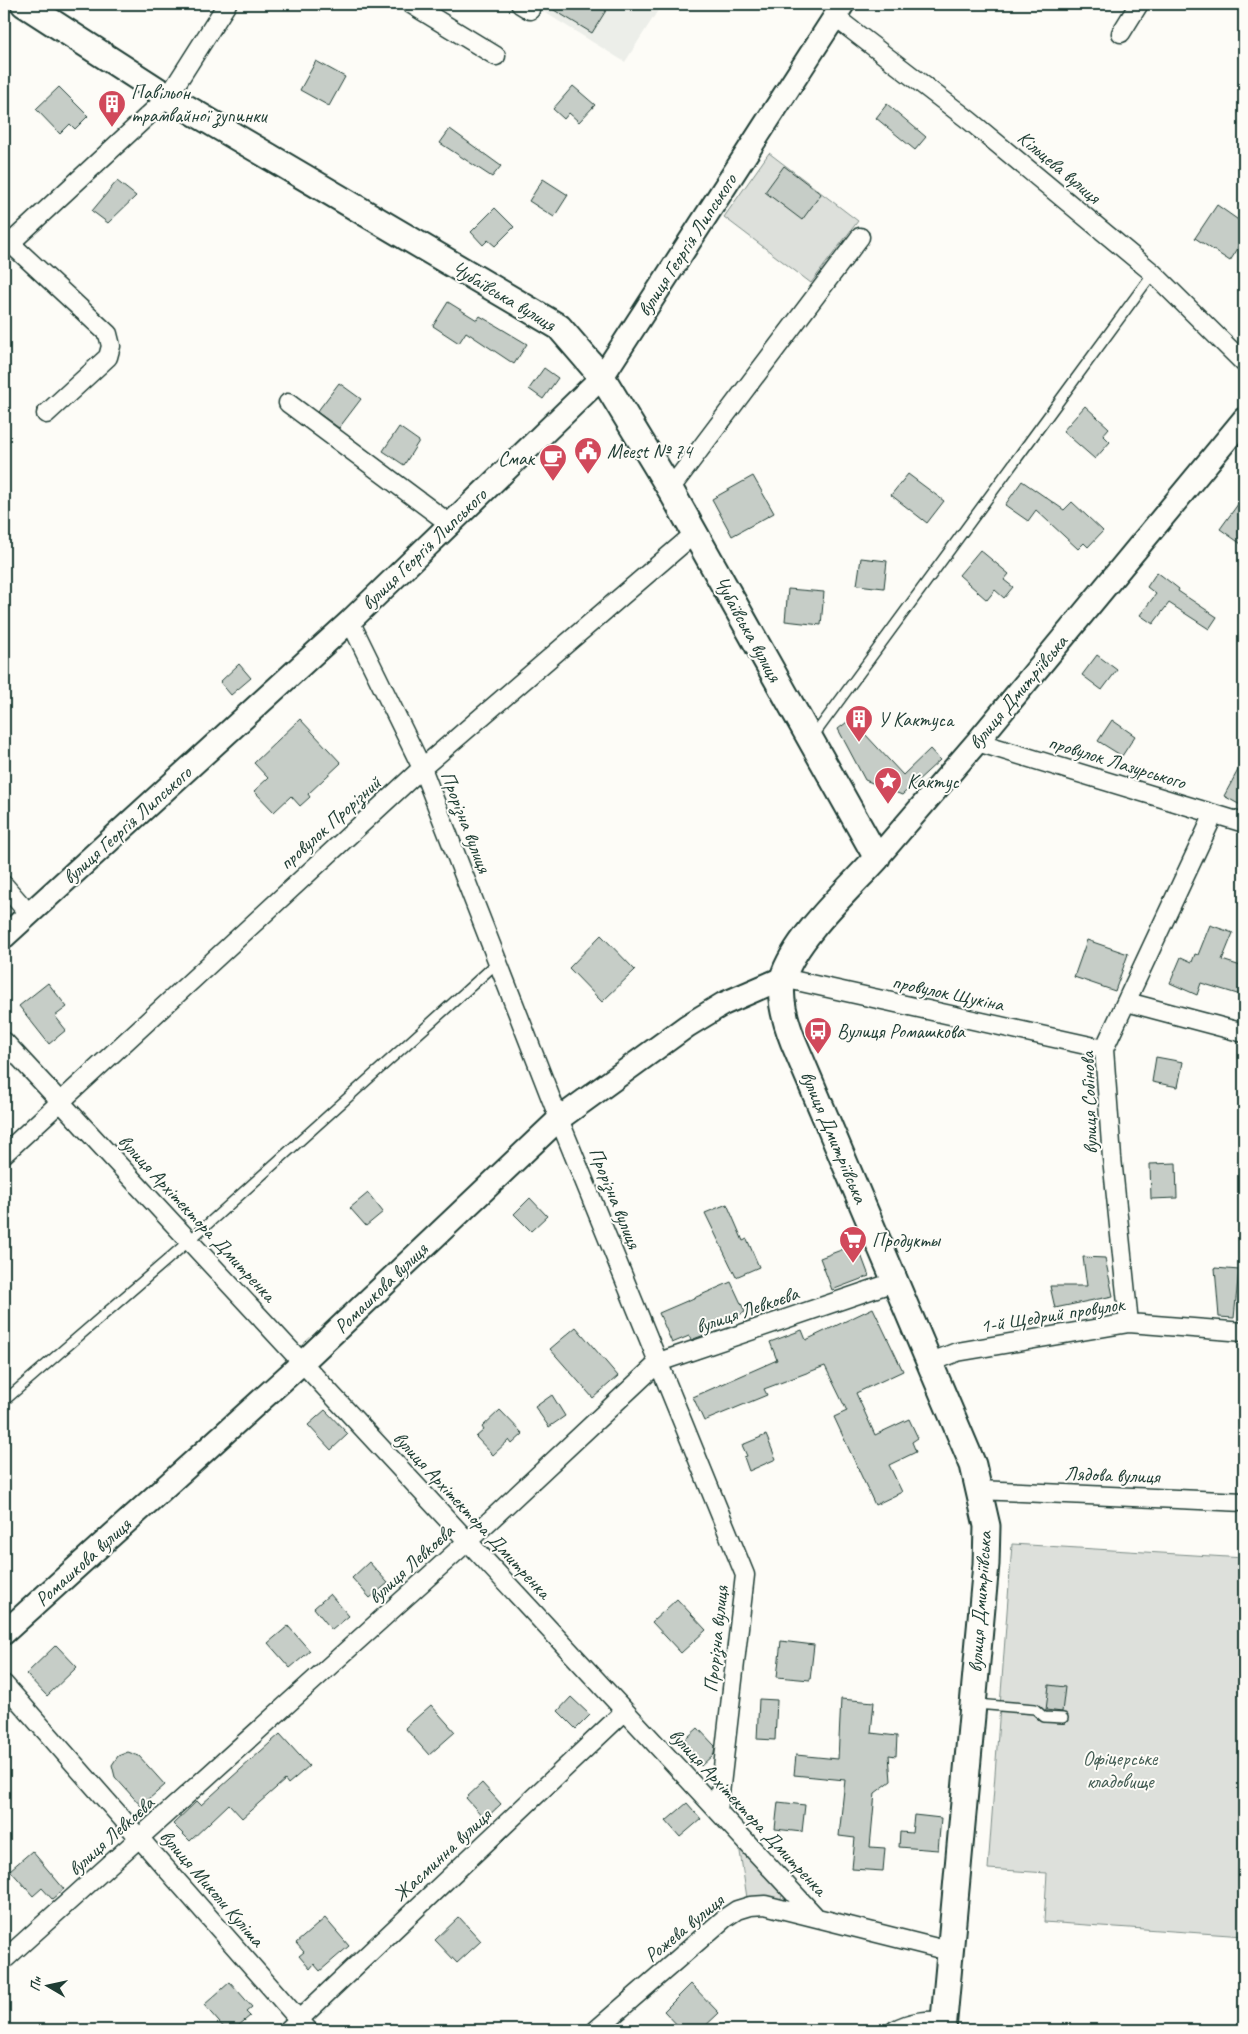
<svg xmlns="http://www.w3.org/2000/svg" width="1248" height="2034" viewBox="0 0 1248 2034" font-family="Caveat,sans-serif">
<style>
.built{fill:#eceee9}
.green{fill:#dde0db;stroke:#7e8e88}
.building{fill:#c6cdc7;stroke:#1f3d34}
.lines{fill:none;stroke-linecap:round;stroke-linejoin:round}
.service-casing{stroke:#1f3d34;stroke-width:12}
.minor-casing{stroke:#1f3d34;stroke-width:21}
.tertiary-casing{stroke:#1f3d34;stroke-width:26}
.secondary-casing{stroke:#1f3d34;stroke-width:29}
.service{stroke:#fdfcf7;stroke-width:9}
.minor{stroke:#fdfcf7;stroke-width:18}
.tertiary{stroke:#fdfcf7;stroke-width:22}
.secondary{stroke:#fdfcf7;stroke-width:25}
.labels{text-anchor:middle;dominant-baseline:central;stroke-width:4;stroke-linejoin:round;paint-order:stroke}
.poi-label{font-size:20px;fill:#1f3d34;stroke:#fdfcf7;text-anchor:start}
.street-label{font-size:20px;fill:#1f3d34;stroke:#fdfcf7}
.park-label{font-size:20px;fill:#455e55;stroke:#fdfcf7}
</style>
<rect width="100%" height="100%" fill="#fdfcf7"/>
<filter id="ink" filterUnits="userSpaceOnUse"><feTurbulence type="fractalNoise" baseFrequency=".02" numOctaves="2"/><feDisplacementMap in="SourceGraphic" scale="10" xChannelSelector="R" yChannelSelector="G"/><feConvolveMatrix kernelMatrix="1 2 1 2 8 2 1 2 1" color-interpolation-filters="sRGB"/></filter>
<g filter="url(#ink)">
<path class="built" d="M531 4H662L625 62Z"/>
<path class="green" d="M769 153 858 221 811 283 724 217Z
M1012 1544 1244 1558V1936L1044 1922 1047 1873 988 1869Z
M739 1845 786 1889 778 1903 747 1898Z"/>
<path class="building" d="M544 4H610L592 33Z
M316 61 345 77 329 106 300 90Z
M573 86 595 105 579 122 569 113 564 119 553 109Z
M59 87 88 116 75 129 70 124 60 134 36 109Z
M887 104 926 137 915 150 876 118Z
M450 129 501 166 492 177 440 143Z
M784 166 821 194 802 220 765 192Z
M543 179 568 195 554 217 529 201Z
M117 181 136 196 108 223 92 211Z
M1217 205 1244 224V239L1230 261 1195 238Z
M495 208 514 227 495 246 488 240 483 245 471 232Z
M448 302 477 320 480 316 527 344 514 364 466 332 459 343 433 326Z
M544 368 558 378 543 399 529 389Z
M339 383 361 399 339 428 317 412Z
M1085 406 1109 428 1103 435 1110 442 1095 459 1063 431Z
M399 427 419 441 404 465 383 451Z
M908 474 944 501 927 523 891 495Z
M753 476 774 513 732 536 712 499Z
M1022 481 1064 510 1072 502 1103 531 1088 547 1084 543 1078 549 1036 510 1028 521 1005 505Z
M1244 496V546L1220 529Z
M980 550 1009 574 1004 580 1013 587 1004 598 995 590 987 600 959 575Z
M861 558 887 561 884 588 857 585Z
M1157 572 1179 589 1178 591 1217 617 1209 629 1169 603 1153 624 1140 615 1156 594 1147 587Z
M788 589 824 592 821 625 785 621Z
M1097 655 1117 670 1102 690 1082 675Z
M239 664 251 678 231 695 220 682Z
M300 719 341 763 308 794 310 797 300 806 291 796 274 812 254 791 268 778 254 763Z
M851 719 903 775 930 749 940 760 902 795 865 780 838 729Z
M1112 720 1135 736 1122 756 1098 741Z
M1244 759V807L1224 796Z
M1210 925 1233 933 1222 960 1244 967V996L1201 983 1197 995 1170 983 1181 957 1192 962 1195 954 1198 955Z
M601 935 635 970 602 1002 569 968Z
M1087 940 1128 954 1115 991 1074 977Z
M48 983 67 1007 55 1016 66 1030 49 1044 19 1006Z
M1156 1057 1183 1062 1178 1087 1152 1082Z
M1176 1163 1177 1198 1151 1199 1150 1164Z
M368 1193 383 1212 366 1226 350 1208Z
M530 1198 547 1216 531 1231 514 1214Z
M727 1204 743 1241 747 1239 759 1267 736 1277 705 1213Z
M857 1244 869 1276 832 1290 820 1258Z
M1083 1257 1105 1258 1113 1296 1055 1308 1050 1286H1087Z
M1215 1268 1239 1270 1234 1318 1219 1317Z
M731 1282 745 1312 706 1331 707 1334 691 1340 689 1336 672 1343 659 1313Z
M873 1308 903 1371 856 1393 875 1435 909 1419 918 1438 912 1442 916 1452 889 1465 902 1492 875 1505 834 1417 847 1411 825 1366 764 1389 767 1395 704 1421 693 1397 777 1360 770 1342 802 1330 806 1340Z
M576 1327 618 1376 593 1398 550 1349Z
M552 1395 565 1416 549 1427 535 1407Z
M325 1410 348 1434 331 1450 308 1425Z
M500 1410 523 1434 512 1444 509 1440 493 1455 476 1437 484 1430 482 1427Z
M766 1435 776 1459 749 1471 744 1457 747 1456 742 1445Z
M369 1562 388 1583 370 1598 352 1578Z
M330 1594 349 1616 332 1630 314 1608Z
M677 1599 706 1630 681 1653 652 1622Z
M288 1626 310 1651 290 1668 268 1643Z
M781 1641 814 1645 810 1680 777 1677Z
M56 1645 77 1667 47 1696 26 1674Z
M1049 1685 1065 1687 1062 1712 1046 1710Z
M571 1697 590 1715 576 1729 558 1711Z
M759 1699 777 1700 775 1740 757 1739Z
M841 1699 874 1702 871 1733 897 1736 896 1756 889 1755 891 1781 875 1793 870 1847 885 1848 883 1871 852 1869 855 1838 839 1836 845 1780 794 1775 796 1755 838 1759Z
M431 1705 455 1732 429 1755 405 1728Z
M698 1728 715 1746 714 1754 701 1766 680 1744Z
M280 1734 309 1766 288 1784 285 1780 242 1818 229 1804 190 1841 173 1824 197 1801 201 1805Z
M128 1752 139 1756 165 1785 141 1806 115 1777 112 1765 118 1756Z
M482 1783 501 1804 485 1819 466 1798Z
M778 1802 805 1805 802 1832 775 1829Z
M687 1803 701 1819 680 1837 666 1821Z
M914 1815 941 1818 938 1850 899 1847 900 1832 912 1833Z
M32 1851 64 1889 52 1899 42 1888 33 1896 10 1870Z
M459 1917 481 1941 457 1963 435 1940Z
M325 1918 349 1946 320 1971 314 1964 310 1969 299 1956 304 1952 296 1943Z
M230 1982 252 2007 246 2012 250 2016 233 2030 230 2026 226 2030 204 2005Z
M691 1984 719 2013 701 2030H682L664 2011Z"/>
<g class="lines">
<defs>
<path id="service" d="M812 738 1153 273
M4 1401 189 1241 498 962
M976 1704 1035 1709 1044 1717 1063 1718"/>
<path id="minor" d="M411 4 496 56
M520 4 530 10
M835 17 970 121 1153 273 1244 363
M1121 33 1139 4
M10 243 108 334 111 346 108 357 46 414
M4 249 168 97 227 4
M288 403 450 524
M670 489 860 237
M350 621 422 768 559 1119 745 1575 718 1811
M977 742 1244 823
M4 885 29 914
M783 978 1104 1049
M1127 1002 1244 1033
M4 1041 815 1916
M4 1154 422 768 694 534
M1129 1323 1112 1158 1104 1049 1214 814
M929 1363 957 1352 1129 1323 1244 1332
M978 1490 1244 1502
M4 1684 308 2030
M4 1960 468 1541 659 1362 894 1282
M288 2030 625 1711
M596 2030 725 1918 737 1910 750 1906 765 1905 949 1951
M895 2030C911 2021 926 2020 944 2021"/>
<path id="tertiary" d="M877 858 977 742 1244 419
M4 937 350 621 602 377 843 4
M4 1633 302 1363 559 1119 687 1026 723 1004 783 978"/>
<path id="secondary" d="M24 4 168 97 559 327 602 377 670 489 877 858C849 889 794 939 783 978 778 998 786 1023 793 1041L973 1465 987 1526 986 1564 943 2030"/>
</defs>
<use href="#service" class="service-casing"/>
<use href="#minor" class="minor-casing"/>
<use href="#tertiary" class="tertiary-casing"/>
<use href="#secondary" class="secondary-casing"/>
<use href="#service" class="service"/>
<use href="#minor" class="minor"/>
<use href="#tertiary" class="tertiary"/>
<use href="#secondary" class="secondary"/>
</g>
</g>
<defs>
<symbol id="building-pin" viewBox="-11 -11 22 30"><path d="M0 17L-7.5 6A9.5 9.5 0 1 1 7.5 6Z" fill="#d1495b" stroke="#fdfcf7"/><path d="M-4-6H4V6H1V3H-1V6H-4ZM-2.5-4.3h1.7v1.8h-1.7ZM.8-4.3h1.7v1.8H.8ZM-2.5-1h1.7V.8h-1.7ZM.8-1h1.7V.8H.8Z" fill="#fff"/></symbol>
<symbol id="civic-pin" viewBox="-11 -11 22 30"><path d="M0 17L-7.5 6A9.5 9.5 0 1 1 7.5 6Z" fill="#d1495b" stroke="#fdfcf7"/><path d="M-.6-6.5H3V-4.5H.6V-3L4-1V1h2V6H-6V1h2V-1L-.6-3ZM-1.2 2.5V6h2.4V2.5Z" fill="#fff"/></symbol>
<symbol id="cafe-pin" viewBox="-11 -11 22 30"><path d="M0 17L-7.5 6A9.5 9.5 0 1 1 7.5 6Z" fill="#d1495b" stroke="#fdfcf7"/><path d="M-5.5-4.5H6V0H3Q3 3.5 0 3.5H-2.5Q-5.5 3.5-5.5 0ZM3-3.2v2h1.7v-2ZM-6 4.5H4V6H-6Z" fill="#fff"/></symbol>
<symbol id="sight-pin" viewBox="-11 -11 22 30"><path d="M0 17L-7.5 6A9.5 9.5 0 1 1 7.5 6Z" fill="#d1495b" stroke="#fdfcf7"/><path d="M0-6L1.8-2.2L6-1.7L2.9 1.2L3.7 5.4L0 3.3L-3.7 5.4L-2.9 1.2L-6-1.7L-1.8-2.2Z" fill="#fff"/></symbol>
<symbol id="bus-pin" viewBox="-11 -11 22 30"><path d="M0 17L-7.5 6A9.5 9.5 0 1 1 7.5 6Z" fill="#d1495b" stroke="#fdfcf7"/><path d="M-5-6H5V4H4V6H2V4H-2V6H-4V4H-5ZM-3.5-4V0h7V-4ZM-3.5 1.2v1.5H-2V1.2ZM2 1.2v1.5H3.5V1.2Z" fill="#fff"/></symbol>
<symbol id="supermarket-pin" viewBox="-11 -11 22 30"><path d="M0 17L-7.5 6A9.5 9.5 0 1 1 7.5 6Z" fill="#d1495b" stroke="#fdfcf7"/><path d="M-6-5.5h2.5l.6 2H6L4.5 2H-2.5L-4.4-4H-6ZM-1.5 3.2a1.3 1.3 0 1 0 .1 0ZM3 3.2a1.3 1.3 0 1 0 .1 0Z" fill="#fff"/></symbol>
</defs>
<g fill-rule="evenodd">
<use href="#building-pin" x="96" y="88" width="32" height="43"/>
<use href="#civic-pin" x="572" y="435" width="32" height="43"/>
<use href="#cafe-pin" x="537" y="442" width="32" height="43"/>
<use href="#building-pin" x="843" y="703" width="32" height="43"/>
<use href="#sight-pin" x="872" y="765" width="32" height="43"/>
<use href="#bus-pin" x="802" y="1015" width="32" height="43"/>
<use href="#supermarket-pin" x="837" y="1224" width="32" height="43"/>
</g>
<g class="labels">
<g class="poi-label">
<text x="131" y="92">Павільон<tspan x="131" dy="23">трамвайної зупинки</tspan></text>
<text x="607" y="451">Meest № 74</text>
<text x="534" y="458" text-anchor="end">Смак</text>
<text x="878" y="719">У Кактуса</text>
<text x="907" y="781">Кактус</text>
<text x="837" y="1031">Вулиця Ромашкова</text>
<text x="872" y="1240">Продукты</text>
</g>
<g class="street-label">
<text transform="translate(1059 167) rotate(40)">Кільцева вулиця</text>
<text transform="translate(687 245) rotate(-57)">вулиця Георгія Липського</text>
<text transform="translate(504 296) rotate(31)">Чубаївська вулиця</text>
<text transform="translate(424 549) rotate(-44)">вулиця Георгія Липського</text>
<text transform="translate(748 629) rotate(61)">Чубаївська вулиця</text>
<text transform="translate(1018 692) rotate(-50)">вулиця Дмитріївська</text>
<text transform="translate(1117 762) rotate(17)">провулок Лазурського</text>
<text transform="translate(466 822) rotate(69)">Прорізна вулиця</text>
<text transform="translate(330 823) rotate(-42)">провулок Прорізний</text>
<text transform="translate(127 825) rotate(-42)">вулиця Георгія Липського</text>
<text transform="translate(948 993) rotate(12)">провулок Щукіна</text>
<text transform="translate(1089 1103) rotate(-92)">вулиця Собінова</text>
<text transform="translate(834 1137) rotate(67)">вулиця Дмитріївська</text>
<text transform="translate(615 1198) rotate(68)">Прорізна вулиця</text>
<text transform="translate(197 1218) rotate(47)">вулиця Архітектора Дмитренка</text>
<text transform="translate(381 1288) rotate(-44)">Ромашкова вулиця</text>
<text transform="translate(747 1310) rotate(-19)">вулиця Левкоєва</text>
<text transform="translate(1052 1315) rotate(-9)">1-й Щедрий провулок</text>
<text transform="translate(1112 1475) rotate(2)">Лядова вулиця</text>
<text transform="translate(472 1515) rotate(47)">вулиця Архітектора Дмитренка</text>
<text transform="translate(83 1562) rotate(-42)">Ромашкова вулиця</text>
<text transform="translate(411 1564) rotate(-42)">вулиця Левкоєва</text>
<text transform="translate(980 1602) rotate(-86)">вулиця Дмитріївська</text>
<text transform="translate(716 1639) rotate(-84)">Прорізна вулиця</text>
<text transform="translate(748 1812) rotate(47)">вулиця Архітектора Дмитренка</text>
<text transform="translate(111 1836) rotate(-42)">вулиця Левкоєва</text>
<text transform="translate(442 1855) rotate(-43)">Жасминна вулиця</text>
<text transform="translate(212 1888) rotate(49)">вулиця Миколи Куліша</text>
<text transform="translate(684 1928) rotate(-39)">Рожева вулиця</text>
</g>
<g class="park-label">
<text x="1120" y="1758">Офіцерське<tspan x="1120" dy="23">кладовище</tspan></text>
</g>
</g>
<rect width="1248" height="2034" fill="none" stroke="#fdfcf7" stroke-width="20"/>
<rect x="10" y="10" width="1228" height="2014" fill="none" stroke="#1f3d34" stroke-width="2" filter="url(#ink)"/>
<g transform="translate(48 1986) rotate(279)" stroke="#fdfcf7" stroke-width="4" paint-order="stroke">
<path d="M0-4L9 19L0 12L-9 19Z" fill="#1f3d34"/>
<text y="-8" font-size="14" font-weight="bold" text-anchor="middle" fill="#1f3d34">Пн</text>
</g>
</svg>
